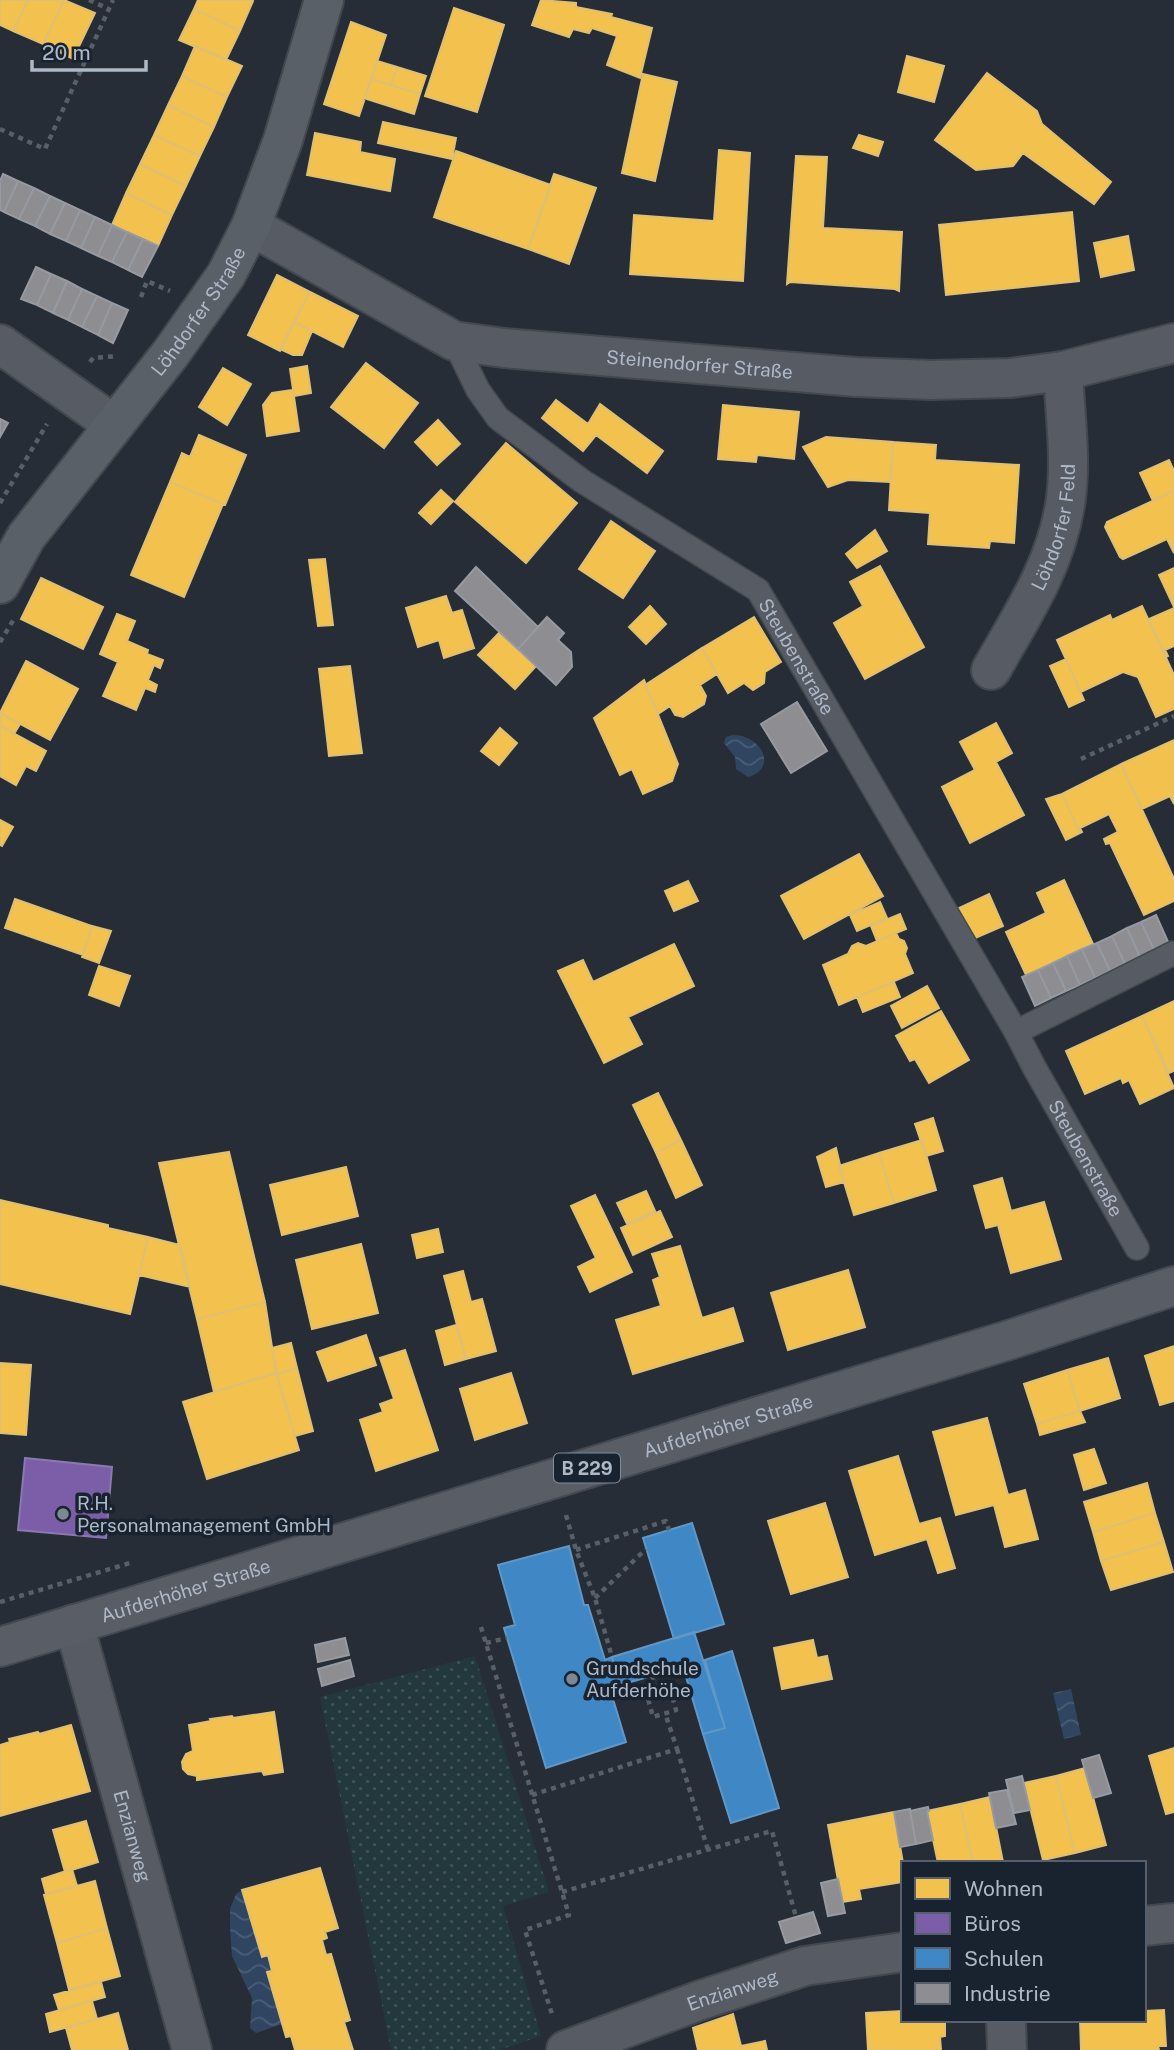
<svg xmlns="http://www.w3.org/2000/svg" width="1174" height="2050" viewBox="0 0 1174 2050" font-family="'Public Sans',sans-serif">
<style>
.park{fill:url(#park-dots)}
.water{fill:url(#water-waves)}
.homes{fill:#f2c14e;stroke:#debf73;stroke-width:2}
.offices{fill:#7b5ea7;stroke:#8a79b1;stroke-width:2}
.schools{fill:#3f88c5;stroke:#6097c6;stroke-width:2}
.industry{fill:#8d8d92;stroke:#979aa2;stroke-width:2}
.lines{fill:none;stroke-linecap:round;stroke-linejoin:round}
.lane-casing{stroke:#42484e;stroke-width:26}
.street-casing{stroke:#42484e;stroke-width:42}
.secondary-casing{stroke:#42484e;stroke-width:42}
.primary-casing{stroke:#434952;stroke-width:42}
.path{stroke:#586067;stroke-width:4.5;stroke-dasharray:5 5;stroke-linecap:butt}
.lane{stroke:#565b64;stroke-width:23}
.street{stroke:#565b64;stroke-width:38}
.secondary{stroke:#5a6068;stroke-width:38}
.primary{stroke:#585d66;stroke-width:38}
.poi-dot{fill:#7e8895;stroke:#192330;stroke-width:2.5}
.labels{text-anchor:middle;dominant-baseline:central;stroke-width:7;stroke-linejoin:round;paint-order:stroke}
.shield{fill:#192330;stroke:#818c9a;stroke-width:2}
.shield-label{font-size:18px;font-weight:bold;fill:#aeb9c8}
.street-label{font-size:19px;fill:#aeb9c8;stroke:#192330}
.poi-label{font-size:19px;fill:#aeb9c8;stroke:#192330;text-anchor:start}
</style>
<defs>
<pattern id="park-dots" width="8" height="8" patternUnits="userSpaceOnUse" patternTransform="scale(1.75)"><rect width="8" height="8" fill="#23383c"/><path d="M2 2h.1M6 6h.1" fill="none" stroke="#405357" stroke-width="1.8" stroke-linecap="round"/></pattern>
<pattern id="water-waves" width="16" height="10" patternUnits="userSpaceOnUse" patternTransform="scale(1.75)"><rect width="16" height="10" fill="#304561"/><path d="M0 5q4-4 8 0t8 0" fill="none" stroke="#4b5e76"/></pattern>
</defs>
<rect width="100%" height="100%" fill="#262d36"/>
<path class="park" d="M475 1656 549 1892 503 1906 541 2036 499 2050H391L320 1697Z"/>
<path class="water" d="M732 735C761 734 779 768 748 777L736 769 735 757 724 743 726 737Z
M1071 1689 1081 1735 1064 1739 1053 1693Z
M242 1890 261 1957 268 1955 272 1971 267 1973 282 2024 256 2033 250 2028 252 1998 232 1956 230 1928V1909L236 1894Z"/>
<path class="homes" d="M0 0H28L13 31 0 25Z
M28 0H64L43 44 13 31Z
M64 0 95 13 73 59 43 44Z
M198 0H250L253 1 240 31 194 9Z
M541 0 576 3V7L612 14 611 17 652 28 640 78 607 65 617 36 592 28 589 33 573 29 569 37 532 25Z
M454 8 504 25 477 112 425 96Z
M194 9 240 31 226 60 179 40Z
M351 22 386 35 359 116 324 104Z
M195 46 242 66 227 97 182 76Z
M907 56 944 66 934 102 898 92Z
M377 61 397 67 391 85 371 79Z
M397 67 426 76 420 94 391 85Z
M987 73 1037 111 1042 124 1111 182 1094 204 1023 153 1013 166 976 170 935 140Z
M643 74 677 82 655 181 622 173Z
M182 76 227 97 214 127 168 105Z
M371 79 420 94 414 114 364 98Z
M168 105 214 127 200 156 154 135Z
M383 122 456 138 452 159 378 143Z
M315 133 361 142 360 152 395 159 390 191 307 175Z
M154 135 200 156 186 186 140 164Z
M859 135 883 142 878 156 853 148Z
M719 150 750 153 743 281 630 274 634 215 714 221Z
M456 151 551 185 528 249 434 217Z
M796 156 827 157 823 228 902 232 899 291 895 289 790 282 787 284Z
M140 164 186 186 172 215 126 193Z
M554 174 596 188 569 264 528 249Z
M126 193 172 215 158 246 112 225Z
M1072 212 1079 281 946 295 939 225Z
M1128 236 1134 270 1101 277 1094 243Z
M277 275 310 292 280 351 248 335Z
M310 292 358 316 343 347 294 322Z
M294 322 312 331 302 355H293L280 349Z
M366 363 418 403 384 448 331 407Z
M307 366 311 393 294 396 290 369Z
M223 368 251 384 227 425 199 407Z
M293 390 299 431 267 436 263 405 272 393Z
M556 400 588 424 600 404 663 451 647 473 596 435 583 451 542 418Z
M723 405 799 412 794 459 757 455 756 462 718 459Z
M438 420 460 444 437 465 415 442Z
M199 435 246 455 225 505 170 482 182 453 190 457Z
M826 437 893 442 890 482 848 480 828 487 803 447Z
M893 442 936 445 935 460 1019 465 1014 543 990 541 989 548 928 544 930 513 889 510Z
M506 443 577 503 526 563 455 502Z
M1169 460 1174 471V491L1153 501 1140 473Z
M170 482 223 504 184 597 131 575Z
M441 490 453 501 431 524 419 513Z
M1174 491V553L1167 539 1123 559 1120 557 1105 527 1107 522Z
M611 521 655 551 623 598 579 569Z
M875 530 887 551 857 568 846 554Z
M325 559 333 625 318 626 309 560Z
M880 566 924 647 865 679 834 623 863 606 850 582Z
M1174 568V607L1159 575Z
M41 578 103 607 83 649 21 619Z
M446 596 452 613 462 610 474 648 444 658 439 640 418 647 406 608Z
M650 606 666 624 646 644 629 627Z
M1142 606 1174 675V709L1156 717 1138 677 1123 672 1081 692 1057 640 1110 615 1112 620Z
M1174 608V646L1165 650 1168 656 1166 657 1149 619Z
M117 614 135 621 127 641 148 650 147 654 163 660 160 668 154 665 148 680 157 685 155 692 145 688 136 710 103 696 118 662 100 654Z
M754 617 781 662 765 672 764 683 753 690 744 683 728 693 702 648Z
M499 633 536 666 515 689 478 655Z
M702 648 717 674 700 685 706 696 704 704 683 717 675 715 670 706 658 714 645 685Z
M1066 659 1084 700 1069 707 1050 666Z
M26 661 78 689 50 740 0 713Z
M350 666 362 753 329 756 319 669Z
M644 680 678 764 672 781 643 794 632 769 620 775 594 718Z
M1 713 20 724 14 734 0 726Z
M996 723 1012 753 996 762 1024 815 970 843 942 787 975 770 960 742Z
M0 726 46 751 36 771 26 766 16 785 0 776Z
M500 728 517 743 499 765 481 751Z
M1174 740V804L1170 796 1142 809 1121 764Z
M1121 764 1174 879V901L1144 915 1110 843 1106 844 1104 839 1118 832 1109 814 1080 828 1082 832 1080 833 1062 794Z
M1062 794 1080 833 1066 840 1046 799Z
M0 820 13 827 2 846 0 845Z
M859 854 883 896 804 939 781 896Z
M1064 880 1093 944 1026 975 1006 932 1046 913 1037 893Z
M688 881 698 901 674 911 665 891Z
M989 894 1003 926 973 939 957 909Z
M15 899 92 926 83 955 5 928Z
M880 902 887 918 857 931 850 915Z
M900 914 906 929 877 941 871 926Z
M92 926 111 931 99 963 82 957Z
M896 933 899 939 904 941 907 948 905 954 913 973 839 1005 823 965 848 954 852 946 858 943 866 946Z
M674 944 694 986 628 1017 642 1044 604 1063 558 971 583 960 593 982Z
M99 966 130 976 119 1006 89 995Z
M894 982 900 997 863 1012 857 997Z
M927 986 939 1008 902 1028 891 1006Z
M1174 1001V1071L1169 1073 1142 1016Z
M941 1011 969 1060 929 1083 915 1059 910 1061 896 1036Z
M1142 1016 1174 1088 1140 1104 1129 1080 1123 1083 1121 1078 1085 1094 1066 1051Z
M658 1093 681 1140 656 1153 633 1105Z
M933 1118 943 1151 926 1156 915 1124Z
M681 1140 702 1185 676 1198 656 1153Z
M922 1140 936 1190 894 1203 879 1153Z
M836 1148 844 1182 826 1187 817 1157Z
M229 1152 265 1302 197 1319 159 1163Z
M879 1153 894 1203 854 1215 839 1166Z
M346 1167 358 1216 282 1235 270 1185Z
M1002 1178 1011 1211 1044 1202 1061 1259 1011 1273 998 1225 986 1228 974 1186Z
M646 1191 655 1211 627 1224 617 1203Z
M595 1195 632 1272 590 1292 578 1267 596 1258 571 1206Z
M0 1200 108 1225V1228L148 1237 130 1314 0 1284Z
M660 1211 672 1237 633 1255 621 1228Z
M438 1229 443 1252 417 1258 412 1235Z
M148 1237 180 1245 190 1287 139 1275Z
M361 1244 378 1313 312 1329 296 1260Z
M680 1246 702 1318 733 1308 743 1341 633 1374 616 1320 661 1306 653 1280 660 1277 652 1254Z
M848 1270 865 1327 788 1350 771 1293Z
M463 1271 471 1302 482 1299 496 1351 466 1359 444 1276Z
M265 1302 276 1373 214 1392 197 1319Z
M456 1325 466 1359 445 1365 436 1331Z
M366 1335 376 1365 328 1381 317 1352Z
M291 1343 297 1368 277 1374 272 1348Z
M1174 1346V1401L1160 1405 1145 1356Z
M405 1350 438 1450 376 1471 360 1420 383 1412 380 1404 394 1399 380 1358Z
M1108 1358 1120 1398 1080 1411 1067 1370Z
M0 1363 31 1365 26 1435 0 1433Z
M297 1368 313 1431 295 1436 277 1374Z
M1067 1370 1080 1411 1037 1424 1024 1384Z
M276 1373 299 1450 207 1479 183 1402Z
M511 1373 527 1423 475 1440 460 1389Z
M1080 1411 1085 1422 1040 1435 1037 1424Z
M987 1418 1008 1495 1025 1490 1038 1539 1005 1547 994 1505 956 1515 933 1432Z
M1094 1449 1106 1483 1084 1490 1074 1455Z
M898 1456 919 1524 940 1518 955 1568 938 1573 927 1539 875 1555 849 1471Z
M1147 1483 1155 1513 1093 1532 1084 1502Z
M825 1503 848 1577 791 1594 768 1521Z
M1155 1513 1164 1542 1101 1561 1093 1532Z
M1164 1542 1173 1572 1111 1590 1101 1561Z
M813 1640 817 1658 827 1656 832 1679 782 1689 774 1648Z
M274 1712 283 1772 264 1775 262 1771 197 1780V1776L188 1774 183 1769 182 1762 186 1754 193 1751 189 1725 211 1721 210 1719 232 1716 233 1718Z
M71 1725 90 1791 0 1816V1745L10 1742 9 1739 38 1732 39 1734Z
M1174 1748V1812L1166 1814 1149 1756Z
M1085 1768 1106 1845 1075 1853 1056 1776Z
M1056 1776 1075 1853 1043 1860 1024 1783Z
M990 1797 1003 1862 973 1863 960 1804Z
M960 1804 973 1863H938L927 1811Z
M894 1812 903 1863V1882L859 1889 861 1899 842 1902 828 1825Z
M86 1821 98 1862 65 1872 53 1830Z
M320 1868 338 1928 325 1932 327 1938 322 1940 326 1955 331 1954 350 2020 344 2022 353 2050H295L291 2036 286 2037 267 1972 272 1971 268 1955 262 1957 242 1890Z
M72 1869 77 1886 46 1894 42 1879Z
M95 1881 107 1928 57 1943 44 1895Z
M107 1928 120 1976 69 1990 57 1943Z
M101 1982 105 1997 59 2010 54 1995Z
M92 2001 97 2019 50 2032 46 2014Z
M1164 2010 1166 2046H1158L1159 2050H1081L1080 2020H1144V2011Z
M903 2011V2020H945V2036L940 2037 941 2050H868L866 2013Z
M118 2013 128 2050H72L66 2028Z
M733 2014 741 2046 765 2041 767 2050H698L693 2028Z"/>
<path class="offices" d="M25 1458 112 1467 106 1538 18 1530Z"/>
<path class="schools" d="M692 1523 724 1624 674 1639 643 1538Z
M569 1546 584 1605H588L605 1660 612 1657 620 1685 610 1689 626 1742 546 1768 504 1628 515 1625 498 1565Z
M694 1632 725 1728 703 1734 683 1667 620 1685 612 1657Z
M732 1651 779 1808 731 1823 703 1734 725 1728 705 1660Z"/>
<path class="industry" d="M3 174 18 181 4 212 0 210V181Z
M18 181 34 188 19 219 4 212Z
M34 188 50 196 35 226 19 219Z
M50 196 65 203 50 234 35 226Z
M65 203 80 210 66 241 50 234Z
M80 210 95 217 81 248 66 241Z
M95 217 112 225 98 256 81 248Z
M112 225 127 232 112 262 98 256Z
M127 232 143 239 128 270 112 262Z
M143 239 158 246 142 277 128 270Z
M36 267 51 274 37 305 21 299Z
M51 274 67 281 53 313 37 305Z
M67 281 82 289 68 320 53 313Z
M82 289 97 296 82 327 68 320Z
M97 296 112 303 98 335 82 327Z
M112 303 128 310 113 343 98 335Z
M0 419 8 423 0 437Z
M476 567 538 627 518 649 455 591Z
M547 617 564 633 558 640 571 652 572 667 556 685 518 649Z
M797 702 827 751 791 773 761 724Z
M1156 915 1169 944 1154 950 1141 922Z
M1141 922 1154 950 1140 957 1127 928Z
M1127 928 1140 957 1125 964 1112 936Z
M1112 936 1125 964 1110 971 1097 943Z
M1097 943 1110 971 1095 978 1082 949Z
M1082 949 1095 978 1080 985 1067 956Z
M1067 956 1080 985 1066 991 1053 963Z
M1053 963 1066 991 1051 998 1038 970Z
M1038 970 1051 998 1035 1006 1022 977Z
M345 1638 349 1655 318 1662 315 1645Z
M350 1660 354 1676 322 1686 318 1669Z
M1099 1755 1111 1793 1093 1798 1082 1760Z
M1022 1776 1030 1810 1014 1813 1006 1780Z
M1007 1790 1016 1824 996 1828 989 1793Z
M928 1807 929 1811H927L933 1840 916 1844 910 1811Z
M910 1809 916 1844 900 1847 894 1812Z
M838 1879 845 1913 828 1916 821 1883Z
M813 1912 820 1933 786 1943 779 1922Z"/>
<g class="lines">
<defs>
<g id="lane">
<path id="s1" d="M454 341 478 390 498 418 582 481 758 590 1016 1032 1034 1067 1137 1248"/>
<path d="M1016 1032 1174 953"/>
</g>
<g id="street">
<path id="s2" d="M251 226 454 341 504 348 856 377 931 380 1010 378 1063 371 1174 343"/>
<path d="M0 344 113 424"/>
<path id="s3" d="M991 670C1021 617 1055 567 1065 505 1072 462 1065 415 1063 371"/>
<path id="s4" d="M74 1624 192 2050"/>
<path d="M1144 1926 1174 1923"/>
<path d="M1006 2020 1007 2050"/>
<path id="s5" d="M566 2050 701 2000 805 1966 903 1952"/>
</g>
<g id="secondary">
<path id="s6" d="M0 584 26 537 171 353 226 275 251 226 283 140 324 0"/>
</g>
<g id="primary">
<path id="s7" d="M0 1647 1009 1340 1174 1286"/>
</g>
</defs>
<use href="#lane" class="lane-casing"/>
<use href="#street" class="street-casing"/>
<use href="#secondary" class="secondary-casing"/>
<use href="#primary" class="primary-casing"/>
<path class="path" d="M89 0 109 9
M0 129 45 149 113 0
M141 297 147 281 170 291
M90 362 93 358 118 356
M0 503 47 424
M0 642 14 619
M1081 759 1174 716
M566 1515 576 1550 595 1598 612 1657
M576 1550 666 1521 669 1530
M595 1598 646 1549
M0 1602 130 1563
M481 1627 569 1915 525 1930 552 2014
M486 1643 507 1638
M652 1675 658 1692
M670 1688 676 1710 653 1717 647 1695Z
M673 1699 691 1693
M677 1749 708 1850
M532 1795 677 1749 665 1713
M562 1892 772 1831 796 1917"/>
<use href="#lane" class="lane"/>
<use href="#street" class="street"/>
<use href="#secondary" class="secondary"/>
<use href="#primary" class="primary"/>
</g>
<g class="poi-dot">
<circle cx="63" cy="1514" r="7"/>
<circle cx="572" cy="1679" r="7"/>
</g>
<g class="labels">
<rect class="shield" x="554" y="1453.5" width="66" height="29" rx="5"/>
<g class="shield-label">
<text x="587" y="1468">B 229</text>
</g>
<g class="street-label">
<text stroke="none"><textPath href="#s6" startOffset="338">Löhdorfer Straße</textPath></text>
<text stroke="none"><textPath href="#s2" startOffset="480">Steinendorfer Straße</textPath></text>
<text stroke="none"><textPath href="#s3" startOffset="158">Löhdorfer Feld</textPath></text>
<text stroke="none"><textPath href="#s1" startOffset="478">Steubenstraße</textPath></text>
<text stroke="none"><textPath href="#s1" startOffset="1057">Steubenstraße</textPath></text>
<text stroke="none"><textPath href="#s7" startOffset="761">Aufderhöher Straße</textPath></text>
<text stroke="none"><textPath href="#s7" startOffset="194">Aufderhöher Straße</textPath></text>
<text stroke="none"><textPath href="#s4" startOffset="220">Enzianweg</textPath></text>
<text stroke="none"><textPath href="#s5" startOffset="177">Enzianweg</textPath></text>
</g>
<g class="poi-label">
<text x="77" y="1503">R.H.<tspan x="77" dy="22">Personalmanagement GmbH</tspan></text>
<text x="586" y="1668">Grundschule<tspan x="586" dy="22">Aufderhöhe</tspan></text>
</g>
</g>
<rect x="901" y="1861" width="245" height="161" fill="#192330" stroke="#555f6d" stroke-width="2"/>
<rect x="915" y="1878" width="35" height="21" fill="#f2c14e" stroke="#555f6d" stroke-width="2"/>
<text x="964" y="1896" font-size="21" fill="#aeb9c8">Wohnen</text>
<rect x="915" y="1913" width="35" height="21" fill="#7b5ea7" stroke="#555f6d" stroke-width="2"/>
<text x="964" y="1931" font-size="21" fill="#aeb9c8">Büros</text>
<rect x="915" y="1948" width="35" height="21" fill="#3f88c5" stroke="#555f6d" stroke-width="2"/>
<text x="964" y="1966" font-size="21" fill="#aeb9c8">Schulen</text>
<rect x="915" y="1983" width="35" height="21" fill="#8d8d92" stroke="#555f6d" stroke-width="2"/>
<text x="964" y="2001" font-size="21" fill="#aeb9c8">Industrie</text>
<path d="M32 60v10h114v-10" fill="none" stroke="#aeb9c8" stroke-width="3.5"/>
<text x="42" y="60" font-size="21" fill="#aeb9c8" stroke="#192330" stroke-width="5" paint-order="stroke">20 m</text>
</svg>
